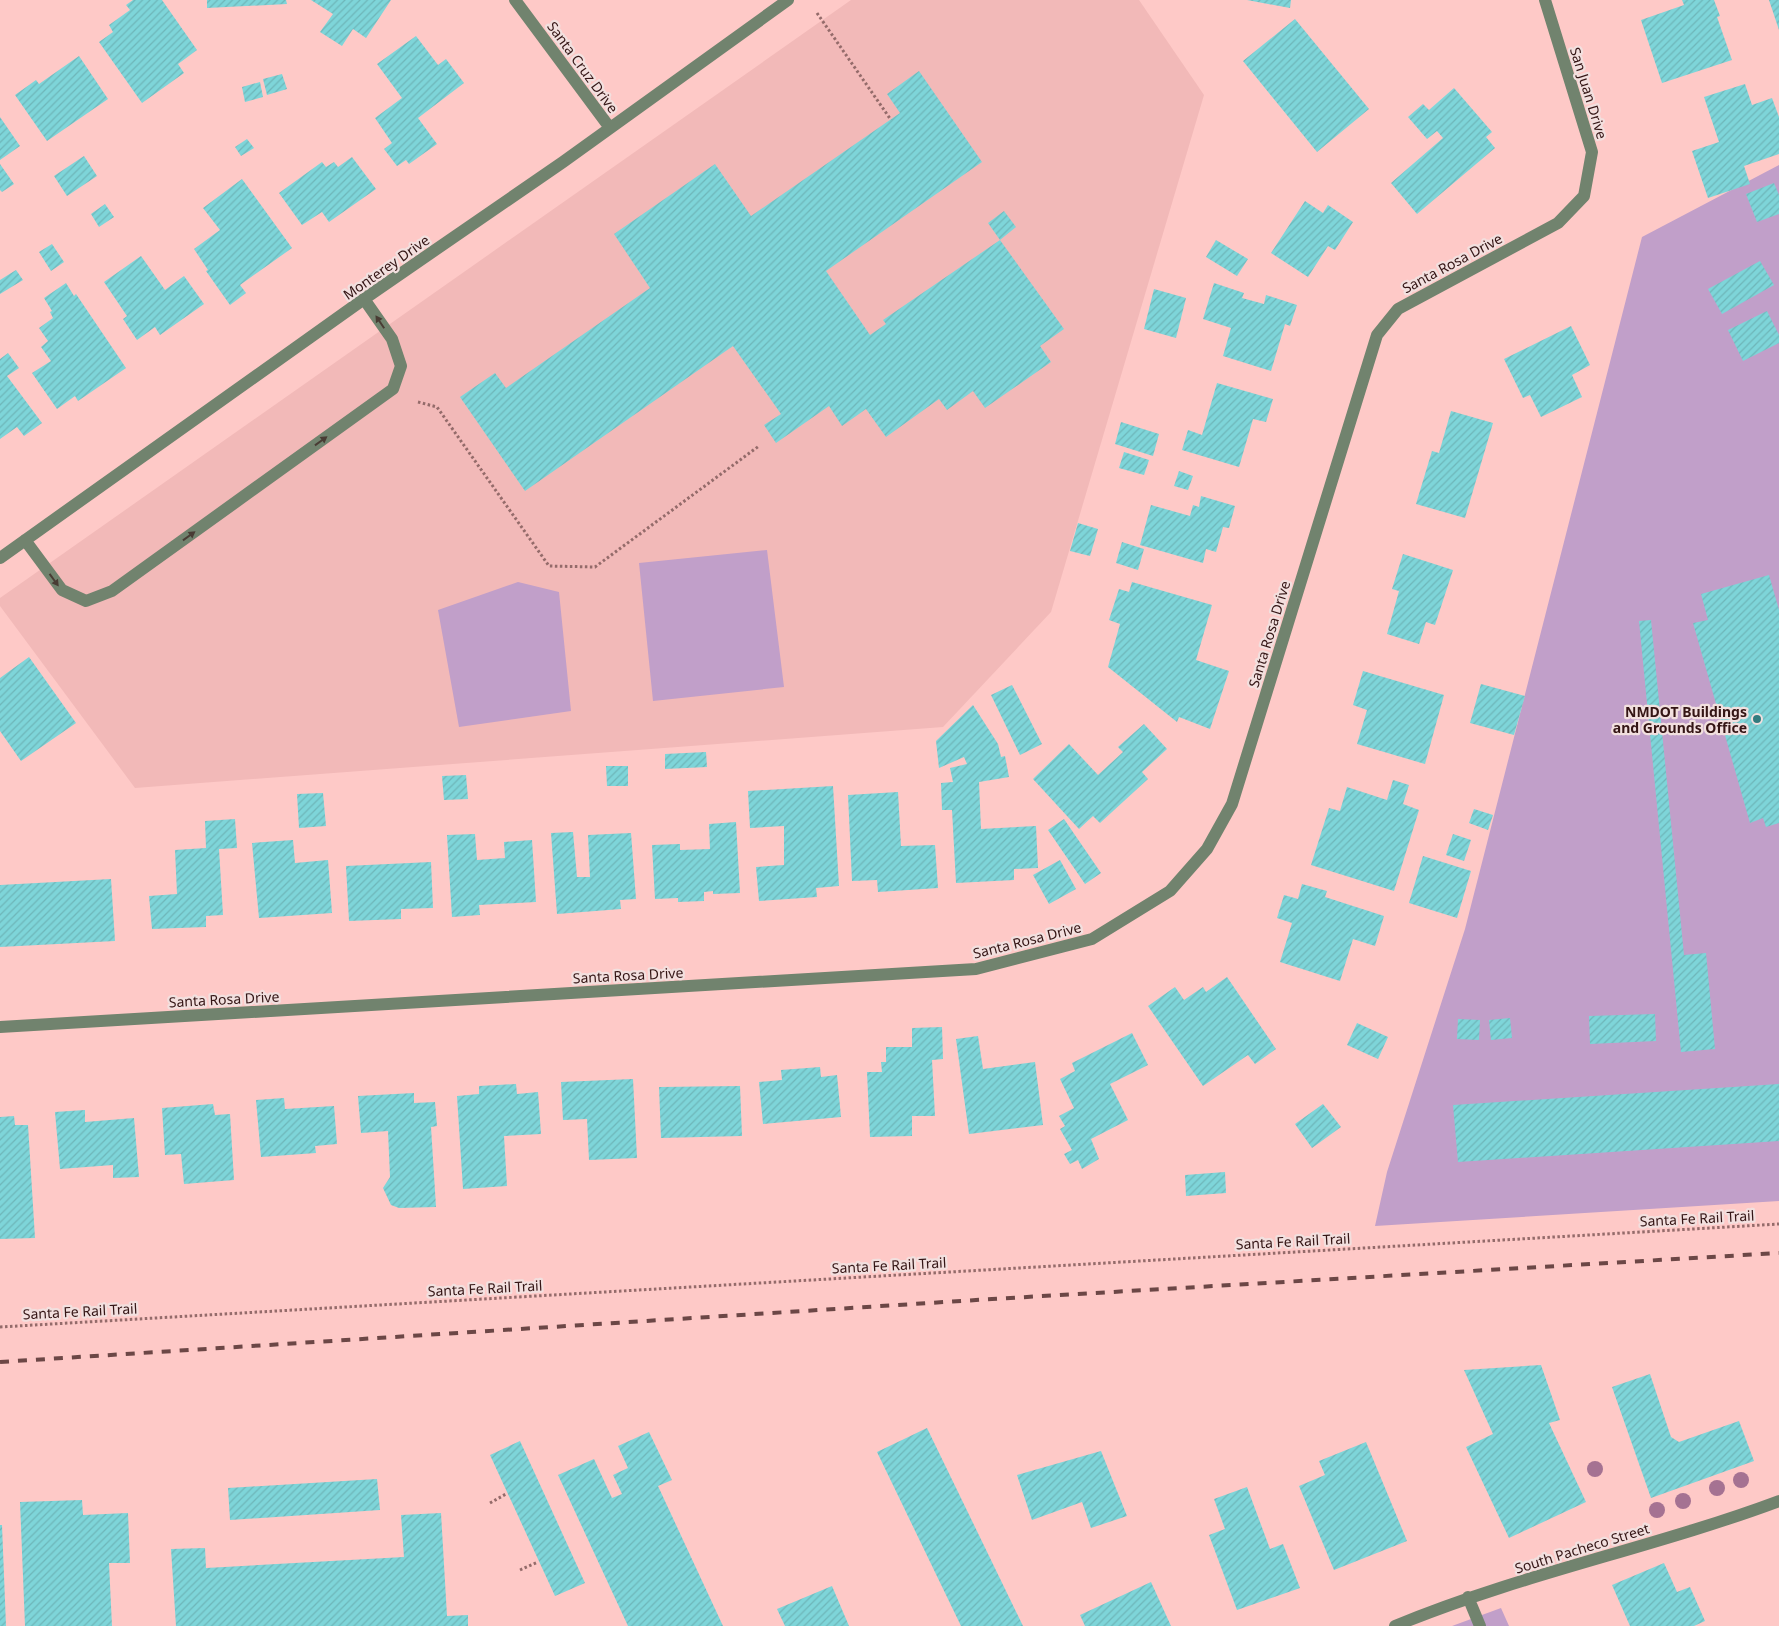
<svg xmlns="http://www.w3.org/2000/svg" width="1779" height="1626" viewBox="0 0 1779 1626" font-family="'Noto Sans',sans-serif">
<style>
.built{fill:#f2b9b8}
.park{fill:#c19fc9}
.building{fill:url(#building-hatch)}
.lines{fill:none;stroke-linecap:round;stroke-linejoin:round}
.path{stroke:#946b6a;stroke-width:3;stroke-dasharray:2.5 2.5;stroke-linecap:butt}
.minor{stroke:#71836e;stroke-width:12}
.rail{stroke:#6c4746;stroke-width:4;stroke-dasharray:9 9;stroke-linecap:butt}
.tree{fill:#a57292}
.oneway{fill:#493c34}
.poi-dot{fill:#327c7f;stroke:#f2e0df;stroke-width:2}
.labels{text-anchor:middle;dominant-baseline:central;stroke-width:4.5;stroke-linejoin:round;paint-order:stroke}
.street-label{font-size:14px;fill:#341515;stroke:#f2e0df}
.poi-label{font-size:14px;font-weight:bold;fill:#341515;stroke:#f2e0df;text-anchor:end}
</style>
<defs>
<pattern id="building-hatch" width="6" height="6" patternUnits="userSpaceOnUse" patternTransform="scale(1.25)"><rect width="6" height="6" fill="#7ed5d9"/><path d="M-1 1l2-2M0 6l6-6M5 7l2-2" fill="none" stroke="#6eb6b9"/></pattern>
</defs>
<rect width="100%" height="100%" fill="#fec9c7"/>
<path class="built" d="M851 0H1139L1204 95 1051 612 943 727 135 788 0 606V598Z"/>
<path class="park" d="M1779 165V1201L1375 1226 1387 1172 1465 929 1642 237Z
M767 550 784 687 653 701 639 563Z
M518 582 559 592 571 711 459 727 438 610Z
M1501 1608 1509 1626H1452Z"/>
<path class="building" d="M133 0H162L197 50 178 64 184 73 142 103 99 42 113 32 109 25 130 10 126 5Z
M207 0H286L287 4 207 8Z
M311 0H391L366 38 353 29 342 46 320 32 333 14Z
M1247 0H1291L1290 8Z
M1682 0H1714L1720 16 1717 17 1732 60 1662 83 1641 20 1684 5Z
M1769 0H1779V30Z
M1295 19 1369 109 1317 152 1243 61Z
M416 36 438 65 446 59 464 83 418 118 437 144 409 164 406 160 397 166 384 149 392 143 375 118 402 98 377 64Z
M79 56 108 99 47 141 15 95 36 80 39 84Z
M919 71 982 162 826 271 870 335 886 324 883 320 1000 240 1064 329 1040 346 1051 362 985 408 973 391 947 410 939 399 886 437 866 409 842 426 829 406 776 443 764 425 781 414 733 346 525 491 460 397 495 373 506 388 650 288 614 234 715 164 751 216 900 113 887 94Z
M282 74 287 89 267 95 263 79Z
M260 82 263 97 245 102 242 87Z
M1745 84 1752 105 1772 98 1779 117V154L1744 166 1750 184 1708 198 1692 151 1719 142 1704 97Z
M1454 88 1492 132 1486 137 1495 148 1417 214 1391 183 1443 138 1437 131 1427 139 1408 117 1423 104 1429 110Z
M0 117 20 146 0 160Z
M247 139 254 148 241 156 235 147Z
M84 156 97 176 67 196 54 176Z
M352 157 376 189 329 222 322 212 302 225 279 193 322 162 326 167 334 162 338 167Z
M0 164 14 184 2 192 0 190Z
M242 179 292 248 240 285 246 293 230 305 206 271 208 270 194 249 220 230 203 208Z
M1774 183 1779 195V214L1757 222 1746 194Z
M1305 201 1323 213 1328 205 1353 222 1335 250 1328 246 1308 277 1271 253Z
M105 204 114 217 99 227 91 214Z
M1004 211 1016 227 1000 240 988 223Z
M1216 240 1248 259 1237 276 1206 257Z
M52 244 64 262 51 271 39 252Z
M141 256 165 290 184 276 204 304 160 335 155 327 137 340 123 319 127 316 104 282Z
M1760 261 1774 285 1722 314 1708 289Z
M16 270 23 280 0 294V280Z
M66 283 74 296 76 294 126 368 78 401 75 396 57 409 32 373 51 361 41 347 48 341 39 328 53 318 50 312 52 311 44 298Z
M1214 283 1244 293 1242 298 1264 304 1266 295 1297 305 1290 326 1285 324 1271 371 1223 356 1231 328 1203 319Z
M1154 289 1186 298 1176 338 1144 329Z
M1767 311 1779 335V343L1743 361 1728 330Z
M1571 326 1590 365 1572 375 1582 397 1541 417 1530 395 1523 398 1504 359Z
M8 353 19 368 7 376 42 423 24 436 17 427 0 439V359Z
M1217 383 1273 399 1266 422 1253 419 1239 467 1182 450 1188 430 1202 435Z
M1451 411 1493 423 1465 518 1416 504 1432 451 1439 453Z
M1121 422 1159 434 1153 456 1115 444Z
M1124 452 1149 460 1144 475 1119 468Z
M1179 471 1193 476 1188 490 1174 486Z
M1201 496 1235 506 1229 528 1223 527 1216 552 1206 549 1203 563 1140 545 1151 505 1190 516 1193 505 1199 507Z
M1078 523 1098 529 1090 556 1070 551Z
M1122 542 1144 549 1138 570 1116 563Z
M1403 554 1453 570 1435 625 1426 622 1419 644 1387 634 1399 591 1392 589Z
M1769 575 1779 610V823L1766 827 1763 818 1750 823 1693 623 1708 620 1701 594Z
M1132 582 1212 605 1196 660 1229 671 1210 729 1179 717 1177 722 1108 667 1120 624 1109 620 1119 589 1129 592Z
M1651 620 1684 955 1706 953 1715 1049 1681 1052 1639 621Z
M29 657 76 723 21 761 0 731V678Z
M1363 671 1444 695 1425 764 1357 744 1367 710 1353 705Z
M1481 684 1525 696 1514 735 1470 723Z
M1012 685 1042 744 1020 755 991 695Z
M973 705 998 744 1001 757 1005 756 1009 777 979 782 981 829 1036 826 1038 868 1014 869V880L956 883 952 810H942L941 783 953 782 950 768 967 764 964 757 939 768 936 741Z
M1144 724 1167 749 1142 772 1148 779 1100 823 1093 816 1079 829 1033 779 1069 744 1098 775 1123 752 1118 747Z
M706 752 707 767 665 769V754Z
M606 766H628V786H607Z
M466 775 468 799 444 800 442 776Z
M1393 780 1409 785 1403 804 1419 810 1394 891 1311 865 1329 808 1340 811 1347 787 1387 800Z
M833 786 839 886 816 888 817 897 759 901 756 867 784 865V826L750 828 748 791Z
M898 792 901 846 935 845 938 888 878 892 877 880 852 881 848 795Z
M323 793 326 826 299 828 297 794Z
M1474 809 1493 815 1488 830 1469 823Z
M235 819 237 848 219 849 223 915 206 916V927L152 929 149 896 177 894 175 850 206 848 205 821Z
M1064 819 1101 873 1085 884 1048 830Z
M736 822 740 893 713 894V891L704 892V901L678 902V898L655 899 652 845 680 844V850L710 849 709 824Z
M573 832 577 877H590L588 835 631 833 636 899 620 900 621 909 557 914 551 833Z
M475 834 477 860 505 858 504 842 532 840 536 902 479 905 480 915 452 917 447 835Z
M1453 834 1471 840 1464 861 1446 855Z
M293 840 295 863 328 860 332 913 259 918 252 843Z
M1423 856 1471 871 1457 918 1409 903Z
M1060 860 1076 889 1049 904 1033 875Z
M431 862 433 908 401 909V919L349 921 346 866Z
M111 879 115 941 0 947V885Z
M1302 884 1327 891 1325 897 1384 916 1375 946 1353 939 1340 981 1280 962 1292 923 1277 918 1284 895 1298 899Z
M1227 977 1276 1049 1255 1064 1248 1055 1203 1086 1148 1006 1175 987 1184 1000 1203 987 1206 992Z
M1655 1014 1656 1041 1590 1044 1589 1016Z
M1510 1018 1512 1038 1491 1040 1489 1020Z
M1458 1019 1480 1020 1479 1040 1457 1039Z
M1357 1023 1388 1037 1378 1059 1347 1045Z
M942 1027 943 1059 932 1060 935 1116H912V1136L870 1137 867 1072H882L881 1062H886V1047H912V1028Z
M1132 1033 1148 1065 1110 1084 1128 1120 1091 1139 1099 1159 1082 1169 1078 1160 1070 1164 1064 1154 1072 1150 1060 1129 1065 1126 1059 1116 1074 1108 1060 1079 1075 1071 1072 1063Z
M978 1036 983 1069 1035 1062 1043 1125 969 1134 956 1039Z
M820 1067 821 1077 837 1075 841 1117 763 1124 759 1082 782 1080 781 1070Z
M633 1079 637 1158 589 1160 587 1119 563 1120 561 1082Z
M516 1084 517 1094 538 1092 541 1134 504 1136 507 1186 463 1189 457 1096 479 1094V1086Z
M1779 1084V1141L1458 1162 1453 1105Z
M740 1086 742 1136 661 1138 659 1087Z
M414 1093V1103L435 1102 437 1126 431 1127 436 1207 399 1208 391 1205 383 1188 390 1177 388 1131 361 1133 358 1096Z
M284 1098 285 1109 334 1106 337 1144 315 1146 316 1153 261 1157 256 1100Z
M213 1104 215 1115 230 1114 234 1180 184 1184 181 1154 165 1155 162 1108Z
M1323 1104 1341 1127 1312 1148 1295 1124Z
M85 1110V1122L134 1118 139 1177 113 1178V1165L60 1169 55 1112Z
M14 1116 15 1125H28L35 1238 0 1239V1117Z
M1225 1172 1226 1193 1186 1196 1185 1175Z
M1541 1365 1560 1420 1549 1423 1586 1502 1509 1538 1466 1447 1493 1434 1464 1370Z
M1650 1374 1671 1437 1679 1442 1739 1421 1754 1461 1651 1498 1612 1387Z
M927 1428 1023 1626H961L877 1452Z
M649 1432 672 1480 658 1486 723 1626H628L558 1475 594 1459 612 1498 622 1494 613 1475 628 1468 618 1446Z
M520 1441 585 1583 555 1596 490 1455Z
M1366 1442 1407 1541 1334 1570 1299 1486 1325 1475 1319 1461Z
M1101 1451 1127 1516 1091 1528 1082 1502 1032 1520 1017 1475Z
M377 1479 380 1510 230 1520 228 1488Z
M1247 1487 1270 1549 1283 1544 1300 1588 1237 1610 1209 1535 1225 1529 1214 1499Z
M82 1500 83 1515 128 1513 130 1563H109L112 1626H25L20 1502Z
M441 1513 447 1616 468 1615V1626H176L171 1549 205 1548 206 1568 404 1557 401 1515Z
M0 1525H2L6 1626H0Z
M1664 1563 1677 1592 1690 1587 1705 1621 1694 1626H1630L1612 1585Z
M1151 1582 1171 1626H1085L1080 1615Z
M832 1586 849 1626H785L777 1609Z"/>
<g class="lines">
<path class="path" d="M817 13 891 120
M418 402 437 407 549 566 595 567 759 446
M0 1327 1779 1224
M490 1503 506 1494
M520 1570 538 1562"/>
<path class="minor" d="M515 0 610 128
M25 540 62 590 86 601 112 591 393 389 401 366 392 339 364 299
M0 558 364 299 563 162 788 0
M0 1027 976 969 1092 939 1170 891 1207 849 1232 804 1377 335 1398 309 1558 223 1584 196 1592 152 1545 0
M1468 1597 1480 1626
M1395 1626C1520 1574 1653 1548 1779 1501"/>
<path class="rail" d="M0 1362 992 1299 1779 1253"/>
</g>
<g class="tree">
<circle cx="1595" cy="1469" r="8"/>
<circle cx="1741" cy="1480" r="8"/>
<circle cx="1717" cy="1488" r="8"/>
<circle cx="1683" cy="1501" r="8"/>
<circle cx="1657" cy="1510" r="8"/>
</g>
<defs><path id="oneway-solid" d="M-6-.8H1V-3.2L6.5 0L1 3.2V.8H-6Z" transform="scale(1.25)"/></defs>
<g class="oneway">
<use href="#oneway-solid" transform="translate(380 322) rotate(-124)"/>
<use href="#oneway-solid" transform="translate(321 441) rotate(-36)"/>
<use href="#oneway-solid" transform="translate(189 536) rotate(-36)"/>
<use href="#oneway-solid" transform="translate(54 580) rotate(54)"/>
</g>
<circle class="poi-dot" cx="1757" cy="719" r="5"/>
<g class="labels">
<g class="street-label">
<text transform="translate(583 67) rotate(54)">Santa Cruz Drive</text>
<text transform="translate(1589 93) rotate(73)">San Juan Drive</text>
<text transform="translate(1452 263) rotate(-28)">Santa Rosa Drive</text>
<text transform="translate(386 267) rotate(-35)">Monterey Drive</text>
<text transform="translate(1269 634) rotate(-73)">Santa Rosa Drive</text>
<text transform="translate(1027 940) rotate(-14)">Santa Rosa Drive</text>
<text transform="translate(628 975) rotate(-3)">Santa Rosa Drive</text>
<text transform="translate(224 999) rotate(-3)">Santa Rosa Drive</text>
<text transform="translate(1697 1218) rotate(-3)">Santa Fe Rail Trail</text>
<text transform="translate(1293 1241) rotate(-3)">Santa Fe Rail Trail</text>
<text transform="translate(889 1265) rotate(-3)">Santa Fe Rail Trail</text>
<text transform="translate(485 1288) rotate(-3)">Santa Fe Rail Trail</text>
<text transform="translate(80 1311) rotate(-3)">Santa Fe Rail Trail</text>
<text transform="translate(1582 1548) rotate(-17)">South Pacheco Street</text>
</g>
<g class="poi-label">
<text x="1747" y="711">NMDOT Buildings<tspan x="1747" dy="16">and Grounds Office</tspan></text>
</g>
</g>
</svg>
